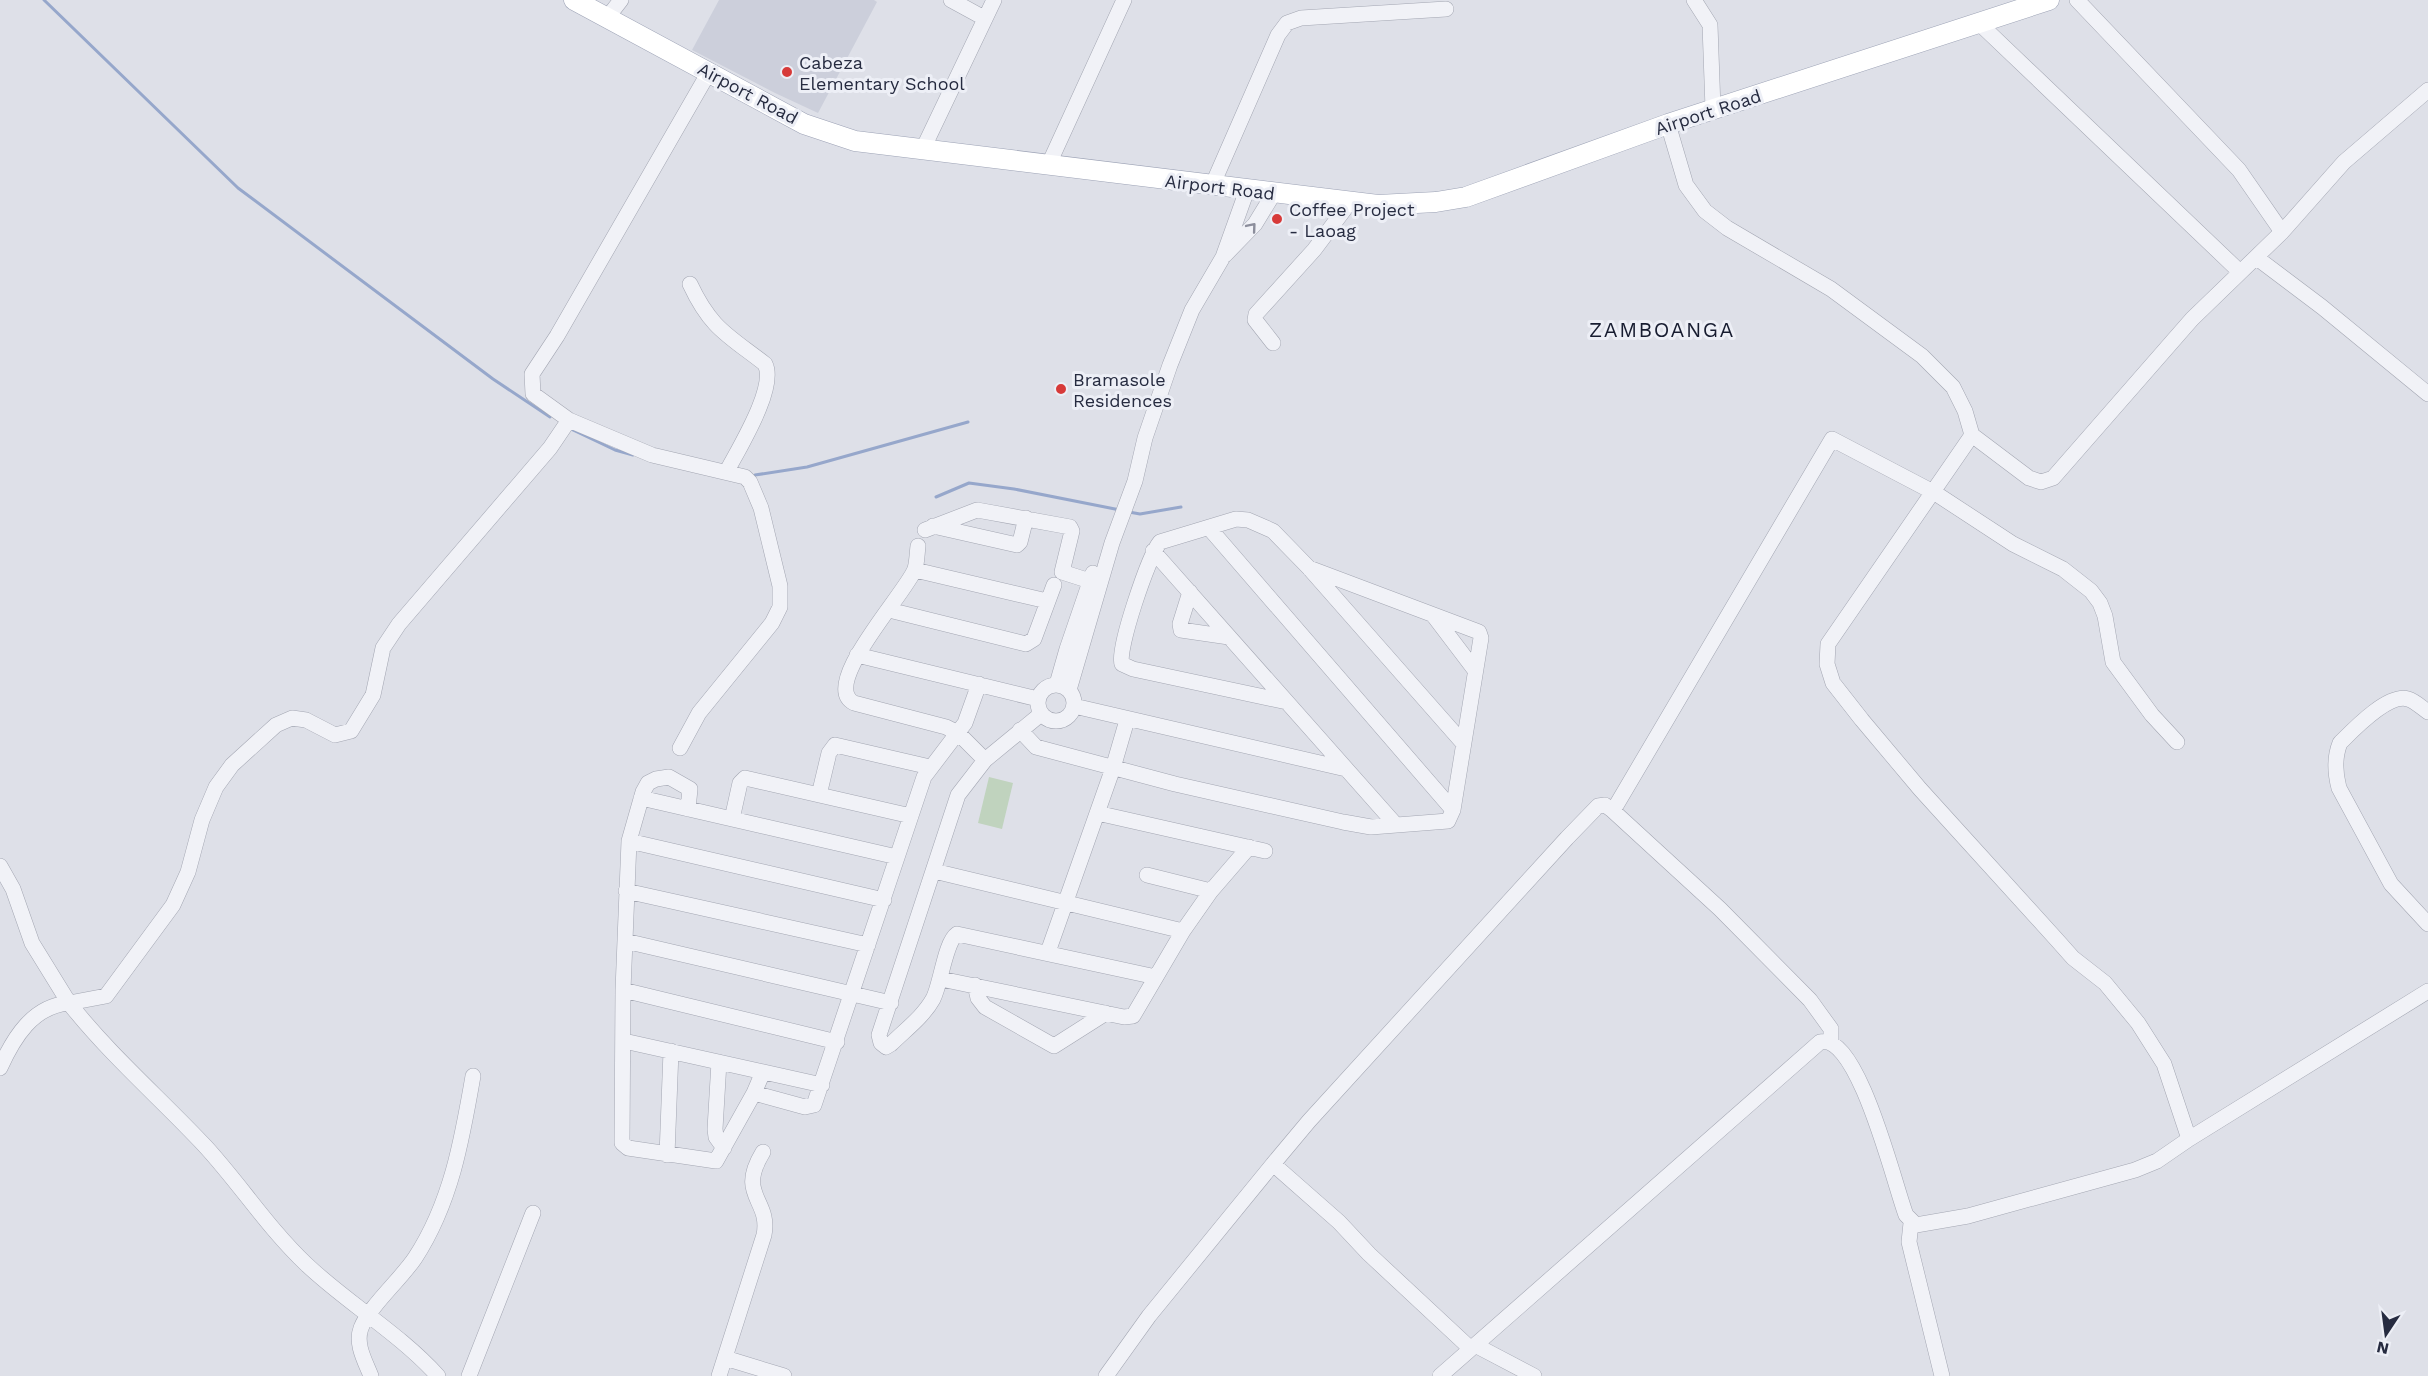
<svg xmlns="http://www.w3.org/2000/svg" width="2428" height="1376" viewBox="0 0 2428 1376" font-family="'Work Sans',sans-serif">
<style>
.built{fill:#cccfdb}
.green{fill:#c0d3be}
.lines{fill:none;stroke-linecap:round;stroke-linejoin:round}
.stream{stroke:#96a7cb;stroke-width:3}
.minor-casing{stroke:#a3a6b2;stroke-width:16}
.major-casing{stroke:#9ca2b5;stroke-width:21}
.minor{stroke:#f1f2f7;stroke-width:15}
.major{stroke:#fff;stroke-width:20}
.oneway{stroke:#8c8e9c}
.poi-dot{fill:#d73a39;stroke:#edeff6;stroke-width:2}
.labels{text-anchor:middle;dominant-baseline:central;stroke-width:6;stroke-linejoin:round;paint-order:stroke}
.poi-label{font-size:18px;fill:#262b40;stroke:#edeff6;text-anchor:start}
.street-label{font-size:18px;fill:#262b40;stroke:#edeff6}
.quarter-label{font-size:21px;letter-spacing:1.5px;fill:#181d31;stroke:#edeff6}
</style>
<rect width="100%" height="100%" fill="#dee0e8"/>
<path class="built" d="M719 0H874L877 2 818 113 775 93 692 50Z"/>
<path class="green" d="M989 777 1013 783 1002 829 978 823Z"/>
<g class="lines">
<path class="stream" d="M44 0 238 188 493 379 550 417
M573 430 615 450 633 455
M755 475 807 467 968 422
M936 497 969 483 1014 489 1120 510
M1129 512 1140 514 1181 507"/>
<defs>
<path id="minor" d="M951 0 984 18
M1694 0 1710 25 1713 109
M2077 0 2239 170 2282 232
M607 18 621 0
M1980 24 2240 272
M1668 124 1686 185 1705 211 1727 228 1831 289 1922 356 1953 387 1965 411 1972 435 2029 478 2041 482 2053 478 2192 319 2282 232 2344 162 2428 90
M922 151 994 0
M1048 166 1124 0
M1212 186 1278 35 1287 23 1301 18 1446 9
M1225 255 1255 224 1274 193
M2257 258 2322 307 2428 394
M690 284C711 329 728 335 765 364 777 387 739 448 727 471
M1273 343 1255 320 1256 314 1314 250 1350 202
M569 420 652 455 745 477 750 482 761 508 780 586V607L772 623 699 713 680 748
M933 526 1017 545 1020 542 1026 518
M1210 529 1453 810
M925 530 977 510 1070 527 1072 531 1062 572 1090 581
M918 546C917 554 917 562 915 569 906 593 819 685 854 703L946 727 958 733 985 760
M1153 551 1396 825
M915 570 1047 601
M1190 592 1180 624 1181 630 1229 637
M889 610 1026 644 1034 639 1054 585
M1433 615 1474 669
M857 655 1038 699
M1057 684 1067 649 1093 573
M1038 703a18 18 0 1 1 36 0a18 18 0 1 1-36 0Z
M1069 690 1112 543 1135 481 1145 438 1170 365 1192 310 1223 257 1247 190
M1287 702 1133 669 1122 664C1116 652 1149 555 1160 542L1236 519 1248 520 1273 531 1309 568 1463 743
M1074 706 1346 769
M2428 712C2422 708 2415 701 2408 699 2388 693 2353 730 2340 743 2334 758 2335 773 2339 788L2391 884 2428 924
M1041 714 985 760 958 795 879 1035 881 1043 886 1047 891 1044C905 1030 923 1017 933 999 941 984 945 942 957 934L1156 977
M1020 730 1036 747 1175 784 1343 822 1371 827 1448 821 1453 810 1481 638 1479 632 1309 568
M819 795 829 753 835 745 930 767
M641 798 897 857
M688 809 690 789 669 777 656 779 648 783 643 792 629 841 623 990 622 1143 628 1148 716 1161 754 1093 763 1072
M1612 810 1720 909 1810 1000 1831 1029V1042
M1097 813 1265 851
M732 819 740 783 745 778 911 816
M629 841 884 900
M0 866 13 889 32 943 69 1003 106 996 173 905 188 872 202 820 216 787 232 765 276 725 292 718 306 720 335 735 351 731 373 695 383 648 399 624 550 448 569 420 533 394 532 374 557 336 709 72
M934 871 1183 931
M1147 875 1211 891
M626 891 868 945
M625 941 891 1003
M1048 952 1113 768 1127 720
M941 979 1124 1017 1133 1016 1183 931 1211 891 1249 847
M975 985 978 998 985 1007 1054 1046 1106 1013
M623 990 837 1042
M624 1041 822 1085
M719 1062 715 1129 716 1137 724 1148
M0 1068C14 1037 33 1006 69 1003 110 1055 160 1098 205 1146 240 1184 268 1228 306 1264 347 1303 399 1333 438 1376
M754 1093 805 1107 814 1105 924 777 965 723 979 684
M2189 1139 2428 991
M667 1155 671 1051
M1273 1164 1309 1121 1567 838 1598 806 1605 805 1612 810 1617 804 1832 439 1935 493 2013 544 2063 569 2091 591 2100 603 2105 616 2113 662 2152 715 2177 742
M1911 1223 1909 1242 1942 1376
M1475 1345 1534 1376
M725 1358 784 1376
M371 1376C365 1361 355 1344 361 1328 369 1307 401 1279 415 1258 451 1203 462 1140 473 1076
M469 1376 533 1213
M719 1376 764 1235C771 1199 736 1196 763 1152
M1106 1376 1149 1316 1273 1164 1339 1222 1369 1254 1471 1349
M1440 1376 1820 1042C1858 1031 1895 1187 1906 1215L1916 1225 1968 1216 2135 1170 2157 1161 2189 1139 2164 1064 2138 1023 2105 983 2073 958 2057 940 1920 789 1862 720 1833 683 1827 664 1828 644 1972 435"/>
<path id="major" d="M574 0 804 124 855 141 1378 205 1436 202 1466 197 1668 124 2049 0"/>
</defs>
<use href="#minor" class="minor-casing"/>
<use href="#major" class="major-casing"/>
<use href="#minor" class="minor"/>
<use href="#major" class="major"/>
</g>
<defs><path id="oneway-chevron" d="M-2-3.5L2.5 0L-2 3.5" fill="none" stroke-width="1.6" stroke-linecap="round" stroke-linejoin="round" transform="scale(1.5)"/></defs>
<use class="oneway" href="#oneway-chevron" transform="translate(1252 227) rotate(-50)"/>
<g class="poi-dot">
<circle cx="787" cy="72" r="6"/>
<circle cx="1277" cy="219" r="6"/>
<circle cx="1061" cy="389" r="6"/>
</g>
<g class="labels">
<g class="poi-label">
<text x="799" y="62">Cabeza<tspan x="799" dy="21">Elementary School</tspan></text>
<text x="1289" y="209">Coffee Project<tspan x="1289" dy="21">- Laoag</tspan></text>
<text x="1073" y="379">Bramasole<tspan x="1073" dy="21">Residences</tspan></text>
</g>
<g class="street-label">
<text transform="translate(748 93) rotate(28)">Airport Road</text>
<text transform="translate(1708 112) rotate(-18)">Airport Road</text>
<text transform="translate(1220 187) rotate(7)">Airport Road</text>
</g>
<g class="quarter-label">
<text x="1662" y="329">ZAMBOANGA</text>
</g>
</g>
<g transform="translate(2386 1334) rotate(193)" stroke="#edeff6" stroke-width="4.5" paint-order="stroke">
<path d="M0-4.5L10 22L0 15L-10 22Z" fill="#262b40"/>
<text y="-9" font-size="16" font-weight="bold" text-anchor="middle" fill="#262b40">N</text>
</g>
</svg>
